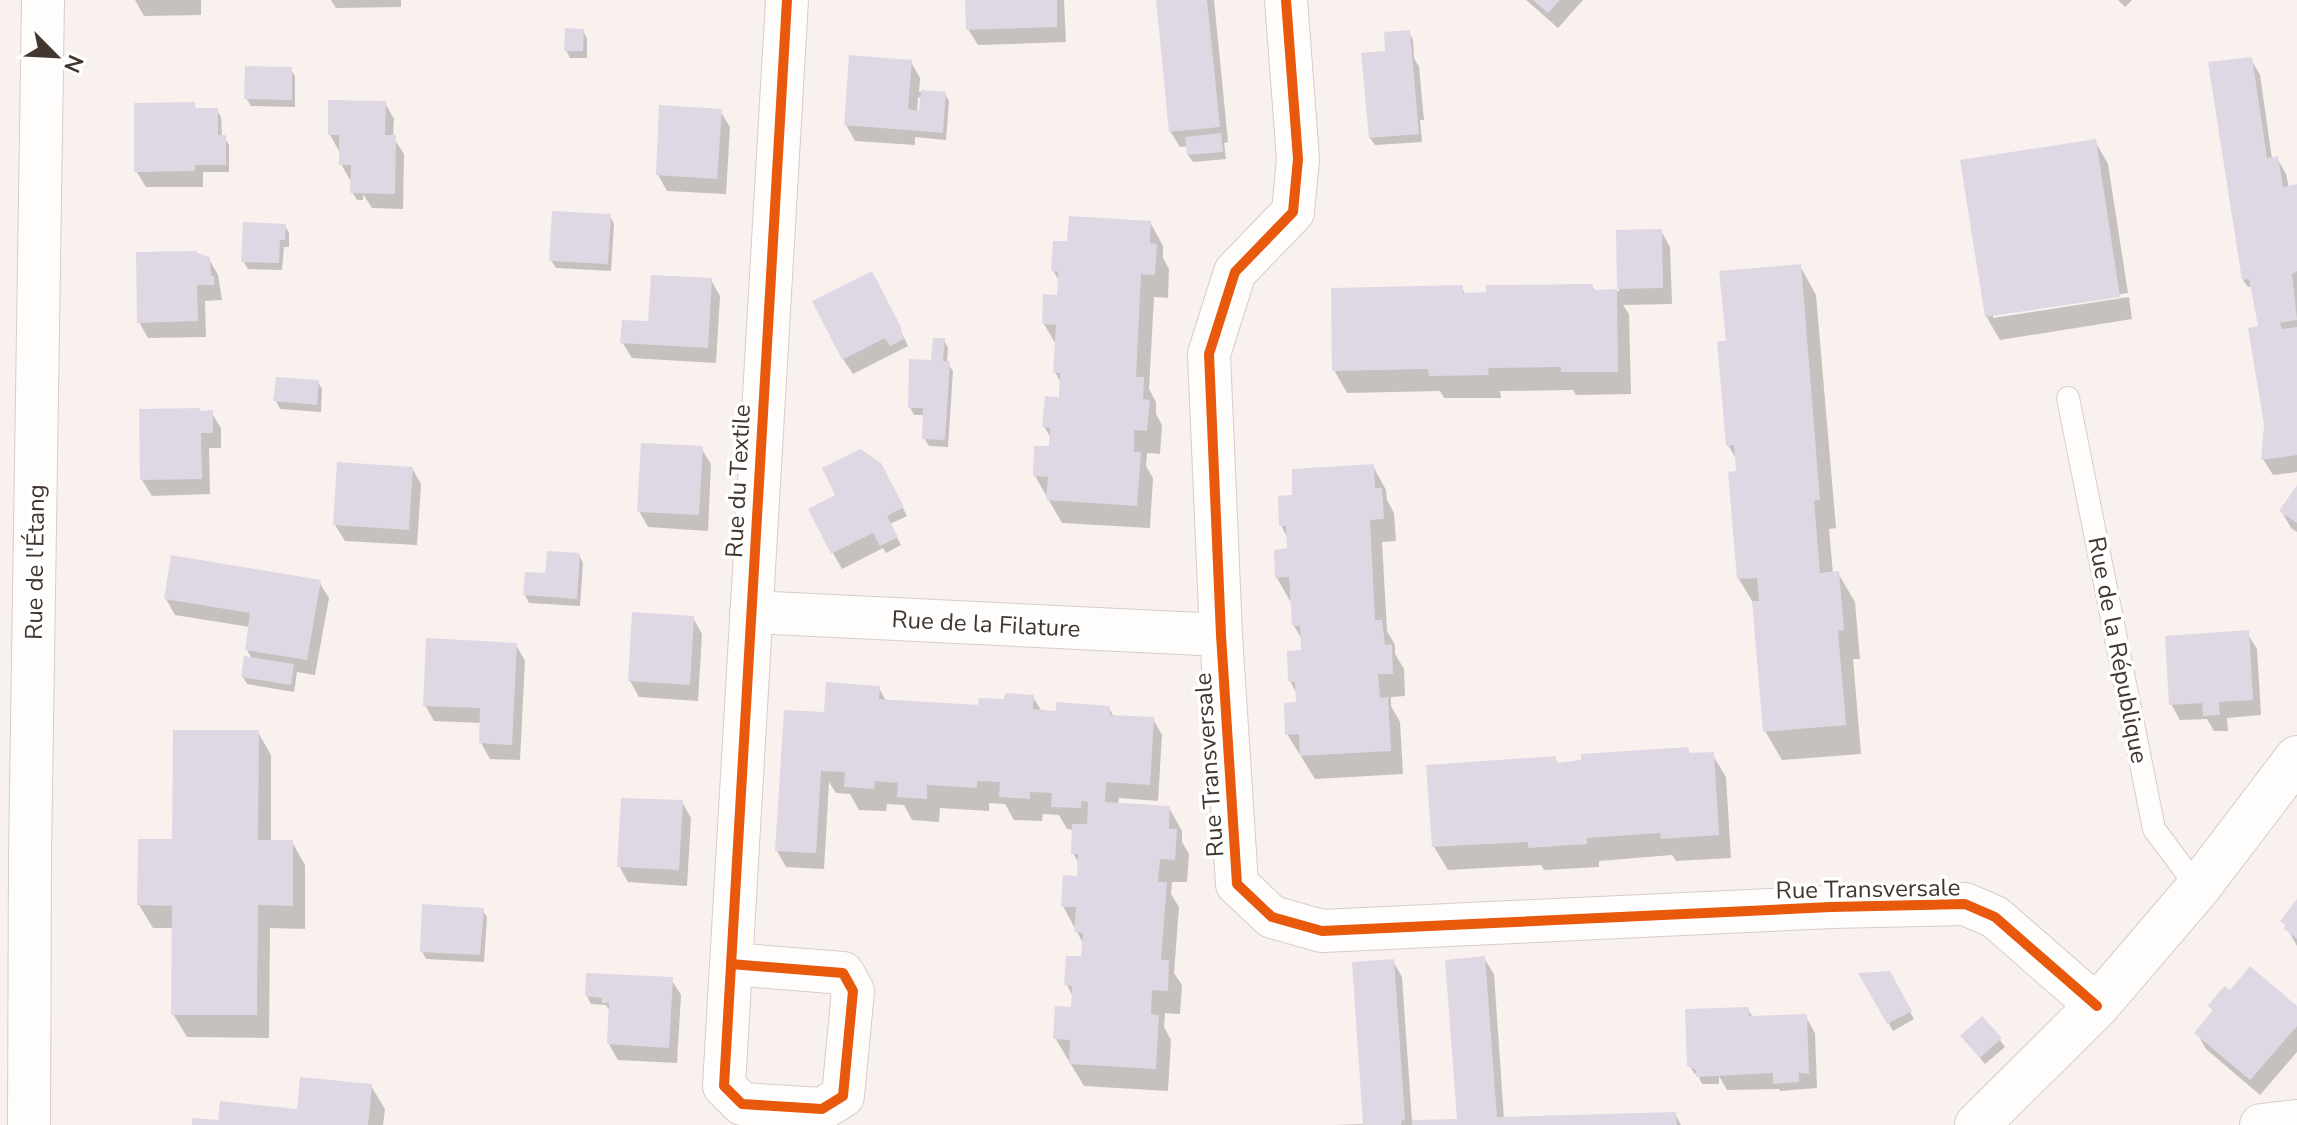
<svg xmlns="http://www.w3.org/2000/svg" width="2297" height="1125" viewBox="0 0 2297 1125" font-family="'Nunito Sans',sans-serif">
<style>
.shadow{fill:#0003;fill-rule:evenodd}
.building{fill:#dfd8e4}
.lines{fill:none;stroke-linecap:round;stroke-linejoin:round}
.lane-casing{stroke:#d6cdc9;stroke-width:24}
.street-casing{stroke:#d6cdc9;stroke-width:44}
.secondary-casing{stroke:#d6cdc9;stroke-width:46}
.lane{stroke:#fefdfc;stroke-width:22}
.street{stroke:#fefdfc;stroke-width:42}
.secondary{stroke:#fefdfc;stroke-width:44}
.cycleway-casing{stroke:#fff;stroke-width:15}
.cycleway{stroke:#e8590c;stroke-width:10}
.labels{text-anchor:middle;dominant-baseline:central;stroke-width:7;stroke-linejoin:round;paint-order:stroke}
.street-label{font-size:24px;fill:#42362f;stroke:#fff}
</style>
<rect width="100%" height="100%" fill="#f8f1ee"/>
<path class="shadow" d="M135 0H201V15L144 16Z
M331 0H401V7L336 8Z
M967 0H1064L1066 42 978 45 968 29Z
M1158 0H1214L1228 142 1224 143 1226 159 1193 162 1188 155V146L1180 147 1170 131Z
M1526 0H1583L1558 28Z
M2118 0H2132L2125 7Z
M583 31 587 38V58H570L566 50Z
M1409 32 1413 40 1414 58 1419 67 1424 120H1420L1422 142 1375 145 1370 138 1389 53Z
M2251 59 2260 75 2272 159 2277 158 2286 174 2289 188 2297 186V472L2273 475 2263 459 2266 424 2262 328 2253 286 2248 287 2243 280Z
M911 62 920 78 919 92 945 94 949 101 946 140 915 137V145L855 141 846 125ZM918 97 922 98 921 113H917Z
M291 69 295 77V107L251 106 246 98Z
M385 103 394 119 393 137 404 154 403 209 372 208 363 194V200H357L352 192 353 180H350L341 164 339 151 330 135Z
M194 104 197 110H217L221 117 222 137H224L229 145V172H203V187H146L136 171Z
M720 111 730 127 726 194 667 191 658 175Z
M2095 141 2108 164 2128 293 1993 314V318L2129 297 2132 319 2000 340 1986 316Z
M610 216 614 224 611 271 556 268 551 260Z
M1150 222 1163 246V258L1169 269 1168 298 1154 297 1149 389 1156 402V414L1162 425 1160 454 1147 453 1146 466 1153 478 1150 528 1062 523 1035 476 1051 448V438L1044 426 1060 399 1061 383 1055 372 1057 346 1044 324 1058 297 1059 281 1053 270 1069 243Z
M285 226 289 233V247H284L282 270 248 269 243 261Z
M1661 231 1670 247 1672 304 1623 305 1629 314 1631 394 1576 395 1573 390 1500 391 1501 398H1444L1440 391 1347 393 1334 370 1461 287 1466 295 1592 286 1596 292 1619 291 1618 232Z
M209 259 218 275 222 300 205 301 206 337 148 338 139 322Z
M1800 266 1816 295 1836 528 1829 529 1833 574 1838 573 1855 602 1860 659H1853L1861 754 1782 760 1765 731 1755 606 1739 579 1738 462 1728 445V342Z
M711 280 720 296 716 363 632 358 622 342Z
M887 302 908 346 853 374 843 359Z
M944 340 948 348 947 363 953 371 948 447 929 446 924 438 925 415H914L910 407Z
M318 382 322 389 321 412 280 409 276 401Z
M211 412 221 428V448H209L210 494 152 496 142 480 200 413Z
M701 448 711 464 708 531 648 527 639 511Z
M1373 466 1386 490 1387 500 1394 513 1396 541 1382 542 1387 631 1395 645V654L1404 669 1405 696 1391 697V706L1400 722 1403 774 1315 779 1287 734 1298 704 1297 694 1290 681 1303 652V641L1294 626 1292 601H1290L1277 578 1289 550 1288 539 1281 525 1294 497Z
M412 468 421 484 417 545 345 541 335 525Z
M885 473 907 516 890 524 901 545 886 553 883 548 842 569 833 553Z
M2297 489V532L2291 528 2282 512Z
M579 555 583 563 580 606 529 603 525 595 547 575Z
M319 582 329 598 315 675 297 672 294 692 247 684 243 677 252 659 247 650 250 627 175 615 166 599Z
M693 618 702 634 698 701 639 697 630 681Z
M2247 633 2257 649 2261 715 2227 718 2228 731H2214L2207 719 2180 720 2171 704Z
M516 645 525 661 520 760 490 759 481 743V723L434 721 425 705Z
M879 688 886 701 980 707 1033 697 1042 712 1058 713 1109 708 1114 717 1153 719 1162 735 1158 801 1119 798 1118 805 1169 808 1182 831V842L1189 854 1187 882H1172L1171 894 1179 907 1174 973 1182 985 1180 1014 1165 1013 1164 1027 1171 1040 1168 1091 1084 1086 1055 1038 1073 1010V997L1067 985 1083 958 1084 945 1063 906 1078 878 1080 865 1073 853 1074 830 1067 829 1059 815 1043 814 1042 821 1014 820 1005 804 989 803V811L940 808 939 822 912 820 904 805 887 804 886 811 859 810 850 794 836 793 829 782 824 869 786 867 777 851 826 714Z
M258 732 271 755V842H292L305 865V929L270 928 269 1038 187 1037 173 1014 174 928H153L139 905 174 841Z
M1712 754 1726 777 1731 858 1676 861 1672 855 1599 861V867L1544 870 1541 865 1448 870 1434 847 1555 758 1558 764Z
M682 802 691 818 687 886 628 882 619 866Z
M2297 903V946L2283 921Z
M482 910 487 917 484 962 426 959 422 951Z
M1484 958 1494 974 1504 1119 1675 1114 1681 1125H1334L1365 1124 1393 961 1402 977 1412 1122 1459 1121Z
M1888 973 1914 1019 1893 1031 1862 974Z
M671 979 681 995 677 1063 618 1060 609 1044V1010L606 1005 591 1004 587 996Z
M2210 1006 2297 1009V1052L2260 1095 2206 1049 2197 1033 2214 1012Z
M1748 1009 1753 1018 1806 1017 1815 1033 1817 1088 1780 1091 1779 1089 1727 1090 1719 1076V1084H1702L1698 1075 1694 1073 1689 1065Z
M1962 1036 2000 1040 2005 1047 1985 1064Z
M371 1086 385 1109 383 1125H220L299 1111Z"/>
<path class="building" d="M965 0H1057V27L966 30Z
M1156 0H1207L1220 127 1169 132Z
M1533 0H1560L1548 13Z
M565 28 584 29 583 51H564Z
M1410 30 1419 134 1369 138 1361 53 1385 51 1384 32Z
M849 55 912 60 908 109 919 111 921 90 946 92 943 133 844 125Z
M2252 57 2267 158 2278 156 2283 187 2297 184V271L2292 274 2297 320 2280 323 2282 329 2297 327V455L2261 460 2264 425 2248 328 2258 326 2249 279 2242 280 2208 62Z
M245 66 292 67V100L244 99Z
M328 100 386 101 385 135H396L395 194 350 193 351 165H339V135H328Z
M195 102V108H218V135H226V165H195V171L134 172V103Z
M659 105 722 109 717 179 656 175Z
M1221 133 1223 152 1187 155 1185 137Z
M2096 139 2120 297 1985 317 1960 160Z
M552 211 611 214 608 264 549 261Z
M1069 216 1151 221 1150 243 1157 244 1155 275 1141 274 1136 377H1144L1143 399 1150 400 1147 431 1134 430V452H1141L1137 506 1046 500 1048 477 1033 476 1034 446H1049L1050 428 1042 427 1045 396 1059 397 1060 373H1053L1056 325 1042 324 1043 294 1057 295 1058 272 1051 271 1053 241H1067Z
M243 222 286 224 285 240H280L279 263 241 262Z
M1662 229 1663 288 1617 289 1616 230Z
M197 251V253L210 257 211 276H214V285H197L198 321 137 323 136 252Z
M1801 264 1820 500 1814 501 1820 573 1839 571 1844 630 1838 631 1846 725 1763 732 1752 601H1759L1757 578 1737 579 1728 472 1736 471 1734 445 1726 446 1717 341H1726L1719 271Z
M872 271 902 329 900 330 904 339 890 346 885 338 842 360 812 301Z
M651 275 712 278 708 348 620 343 622 320 648 321Z
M1593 284V290L1617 289 1618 372H1561V367L1488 368 1489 375 1429 376 1428 369 1332 371 1331 288 1463 285V293L1486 292V285Z
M933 338H945L943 361H950L945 440 922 439 923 408H908L909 359 931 360Z
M276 377 319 380 317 405 273 401Z
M200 408V411L213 410V433H201L202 479 140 480 139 409Z
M641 443 703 446 699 515 637 512Z
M860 449 881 463 904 507 887 516 898 537 880 546 873 533 831 554 808 509 835 495 822 468Z
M337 462 413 467 409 530 333 525Z
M1374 464 1375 488H1382L1384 519 1370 520 1375 620H1382L1385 645 1392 644 1393 674H1378L1380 698 1388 697 1391 751 1300 756 1299 734 1285 735 1284 703 1296 702 1295 682 1288 681 1287 651 1301 650 1300 626H1292L1289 577 1275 578 1274 550 1287 548 1286 526H1279L1278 496 1292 495V469Z
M2297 485V523L2279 511Z
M547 551 580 553 577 599 523 595 525 572 545 573Z
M171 555 321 580 307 660 245 650 250 613 164 599Z
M632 612 694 616 690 685 628 681Z
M2249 630 2253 700 2219 702 2220 715 2203 716 2202 703 2169 705 2165 636Z
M426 638 517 643 512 745 479 743 480 708 423 706Z
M244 656 294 664 291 685 241 677Z
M826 682 880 686 879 699 978 705 979 698 1004 699 1005 693 1034 695 1033 709 1056 711V702L1110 706V715L1154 717 1150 785 1106 782 1105 802 1170 806 1169 829H1177L1175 860 1160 859 1158 882H1167L1161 960H1169L1168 991 1152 990 1151 1014 1159 1015 1156 1069 1069 1064 1070 1040 1053 1039 1055 1006 1071 1007 1072 986 1064 985 1066 956H1081L1083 933 1074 932 1076 907H1061L1063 875 1077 876 1078 854H1071L1072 824H1087L1088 802 1081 801V808L1051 807 1052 793 1030 792V799L999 797 1000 782 977 781V788L927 785V799L897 797 898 783 875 781 874 789 844 787 845 772 821 771 816 853 775 851 784 710 824 712Z
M173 730H259L258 840H293V906L258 905 257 1015H171L172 906 137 905 138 839H172Z
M1688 747 1690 753 1714 752 1719 835 1661 839 1660 833 1587 838V844L1528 848V842L1432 847 1426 765 1556 756V763L1581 760V754Z
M621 798 683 800 679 870 617 867Z
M2297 899V939L2283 928 2286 925 2280 921Z
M422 904 484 908 480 955 420 952Z
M1485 956 1497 1117 1676 1112 1677 1125H1412V1120L1457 1119 1445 960Z
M1394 959 1405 1119 1402 1120 1401 1125H1363L1352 962Z
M2250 966 2297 1006V1026L2250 1080 2194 1033 2213 1010 2208 1006 2218 993 2225 986 2230 990Z
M1890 971 1912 1011 1887 1024 1858 973Z
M586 973 673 977 669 1048 607 1044 609 1003H602V998L585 996Z
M1749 1007V1016L1807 1014 1809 1074 1799 1073V1082L1773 1084V1073L1696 1077V1070L1687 1066 1685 1009Z
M1982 1016 2002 1038 1980 1058 1960 1036Z
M300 1077 372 1084 368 1125H192V1118L218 1120 220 1101 297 1109Z"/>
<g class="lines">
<defs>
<path id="lane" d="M2068 398 2154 829 2198 888"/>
<path id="street" d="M1286 0 1298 159 1293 212 1235 272 1209 354 1221 635 1237 884 1272 917 1322 931 1831 907 1965 904 1995 917 2097 1006
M751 612 1221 635
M731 964 843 973 853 991 843 1096 822 1109 742 1104 724 1086 787 0
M29 1125 30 856 43 0
M2261 1125 2297 1121"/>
<path id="secondary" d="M1977 1125 2097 1006 2198 888 2297 758"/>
</defs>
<use href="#lane" class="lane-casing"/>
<use href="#street" class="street-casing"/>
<use href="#secondary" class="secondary-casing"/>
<use href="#lane" class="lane"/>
<use href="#street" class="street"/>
<use href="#secondary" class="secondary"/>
<defs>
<path id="cycleway" d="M1286 0 1298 159 1293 212 1235 272 1209 354 1221 635 1237 884 1272 917 1322 931 1831 907 1965 904 1995 917 2097 1006
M731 964 843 973 853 991 843 1096 822 1109 742 1104 724 1086 787 0"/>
</defs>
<use href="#cycleway" class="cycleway-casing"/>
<use href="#cycleway" class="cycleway"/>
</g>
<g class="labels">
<g class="street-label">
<text transform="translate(738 481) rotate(-87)">Rue du Textile</text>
<text transform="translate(35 562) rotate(-89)">Rue de l'Étang</text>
<text transform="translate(986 624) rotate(3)">Rue de la Filature</text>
<text transform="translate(2118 650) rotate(79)">Rue de la République</text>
<text transform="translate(1209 765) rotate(-94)">Rue Transversale</text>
<text transform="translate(1868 889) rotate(-1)">Rue Transversale</text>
</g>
</g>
<g transform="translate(56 56) rotate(114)" stroke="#ffffff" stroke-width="6" paint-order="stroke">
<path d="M0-6L14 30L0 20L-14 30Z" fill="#42362f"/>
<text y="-12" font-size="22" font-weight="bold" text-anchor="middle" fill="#42362f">N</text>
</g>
</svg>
